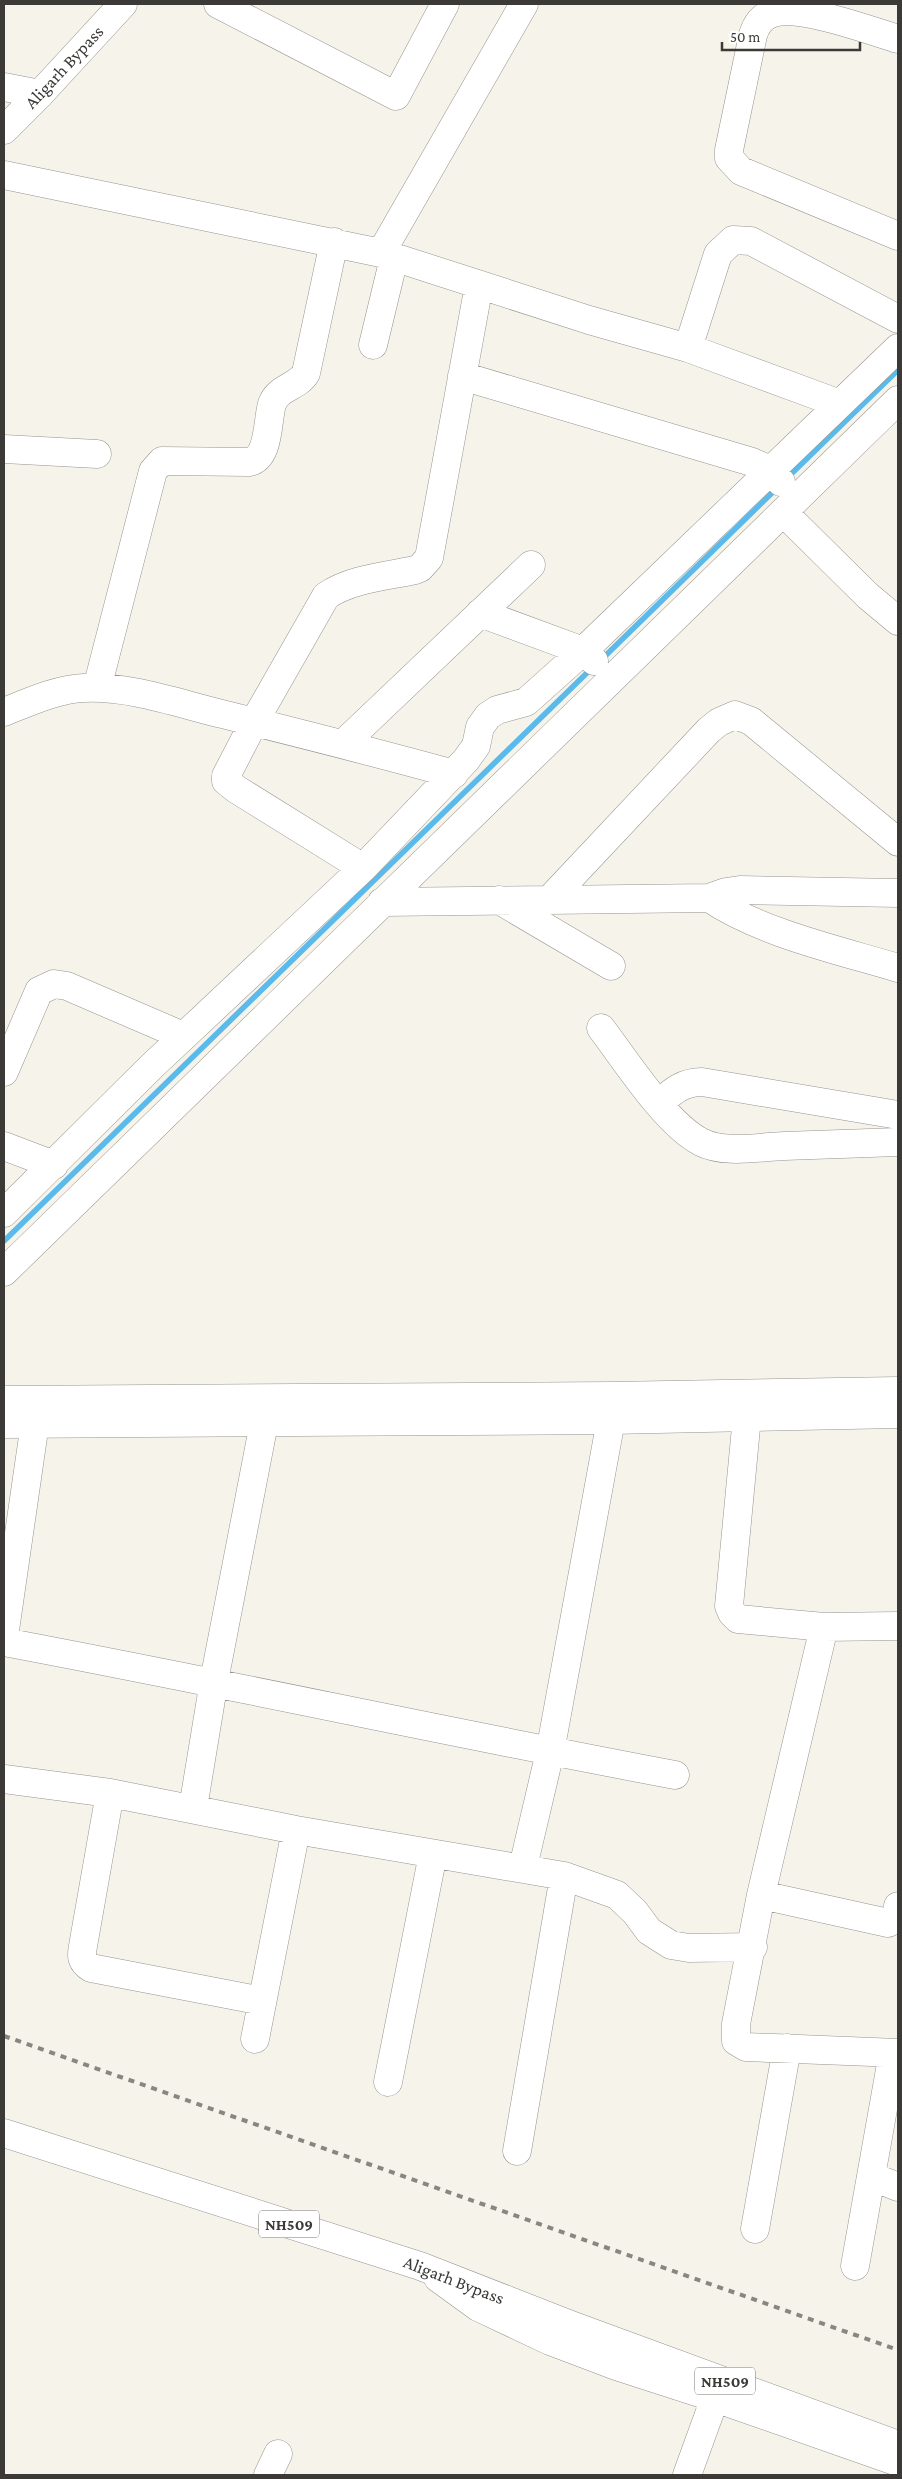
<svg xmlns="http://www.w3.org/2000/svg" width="902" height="2479" viewBox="0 0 902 2479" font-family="'Crimson Pro',serif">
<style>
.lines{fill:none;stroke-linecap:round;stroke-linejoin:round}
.stream{stroke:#59baeb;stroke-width:5.5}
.minor-casing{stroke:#96948d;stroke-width:29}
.major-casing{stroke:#96948d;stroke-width:29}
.highway-casing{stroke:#96948d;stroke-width:29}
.minor{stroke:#fff;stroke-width:28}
.major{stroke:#fff;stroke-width:28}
.highway{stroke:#fff;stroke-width:28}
.rail{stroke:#888681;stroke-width:4;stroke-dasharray:6 6;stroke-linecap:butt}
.labels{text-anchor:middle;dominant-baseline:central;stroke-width:4;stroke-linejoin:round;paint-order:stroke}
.shield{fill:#fff;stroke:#767573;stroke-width:1}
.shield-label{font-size:16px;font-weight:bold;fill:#3b3a37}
.street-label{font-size:18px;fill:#3b3a37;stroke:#fff}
</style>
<rect width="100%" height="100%" fill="#f6f3eb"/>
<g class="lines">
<path class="stream" d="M787 478 898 370
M601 660 777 488
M4 1241 592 668"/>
<defs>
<path id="minor" d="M218 4 396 96 445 4
M898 39C869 30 801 5 773 13 762 16 756 25 753 35L729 150V158L741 171 898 236
M4 87 40 94
M4 175 381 253 589 320 688 348 840 404
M381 253 524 4
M373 345 394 258
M688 348 718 254 733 240 751 241 898 319
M462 376 752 462 770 470 781 482
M4 449 97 454
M783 512 868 596 898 621
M480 613 583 651 594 661
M97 688 153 471 162 461 249 462C270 458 267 420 272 404 278 387 298 387 306 373L334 242
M4 712C29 702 57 689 84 688 130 686 177 703 222 714 299 733 377 753 454 774
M344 743 531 565
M363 868 236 789 226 781V776L254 722 326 596C350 579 387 576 415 570L420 568 429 558 479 285
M709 898C761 933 838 950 898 968
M550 899 709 730 719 722 735 715 751 721 898 842
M499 900 611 966
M382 902 709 898 726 892 740 890 898 893
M601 1028C626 1061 666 1124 701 1142 724 1154 759 1147 784 1146 822 1145 860 1143 898 1142
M4 1072 39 991 54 984 67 986 183 1036
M659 1103C673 1091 683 1082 702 1082L898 1115
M4 1146 54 1165
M4 1213 152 1066 363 868 466 760 476 746 480 727 488 716 497 710 526 702 583 651 898 348
M4 1272 898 400
M747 1417 729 1606 732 1613 738 1619 824 1627 761 1895 736 2024V2041L746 2047 898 2053
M824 1627 898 1626
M4 1637 35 1423
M4 1642C228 1684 451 1733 675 1775
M4 1779 110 1793 296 1830 564 1876 617 1895 635 1912 649 1931 671 1945 689 1948 753 1947
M110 1793 83 1946C81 1956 81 1962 91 1968L262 2001
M193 1808 214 1681 264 1423
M523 1867 550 1752 611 1420
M761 1895 888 1923 896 1919 898 1906
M255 2039 296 1830
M388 2082 433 1854
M517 2151 564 1876
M873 2177 898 2187
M755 2229 787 2048
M855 2266 893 2053
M438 2278 478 2307 550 2341 616 2366 715 2398 898 2462
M268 2475 278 2454
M687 2475 715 2398"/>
<path id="major" d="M4 130 40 94 123 4
M4 1400 611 1396 898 1391
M4 1424 611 1420 898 1414"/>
<path id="highway" d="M4 2133 420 2266 571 2325 898 2445"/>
</defs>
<use href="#minor" class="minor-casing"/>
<use href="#major" class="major-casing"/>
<use href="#highway" class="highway-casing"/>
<use href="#minor" class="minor"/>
<use href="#major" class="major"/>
<use href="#highway" class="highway"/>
<path class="rail" d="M4 2036 898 2350"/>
</g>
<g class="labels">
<g class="shield">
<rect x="259" y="2210.5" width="60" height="27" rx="4"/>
<rect x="695" y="2367.5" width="60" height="27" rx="4"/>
</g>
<g class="shield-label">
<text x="289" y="2224">NH509</text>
<text x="725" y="2381">NH509</text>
</g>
<g class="street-label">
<text transform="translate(64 67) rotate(-47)">Aligarh Bypass</text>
<text transform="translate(454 2280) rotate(21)">Aligarh Bypass</text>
</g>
</g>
<rect width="902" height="2479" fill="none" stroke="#3b3a37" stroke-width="10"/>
<path d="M722 42v8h138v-8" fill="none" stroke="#3b3a37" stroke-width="2.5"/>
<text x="730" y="42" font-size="15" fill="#3b3a37" stroke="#ffffff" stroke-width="4" paint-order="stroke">50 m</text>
</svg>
